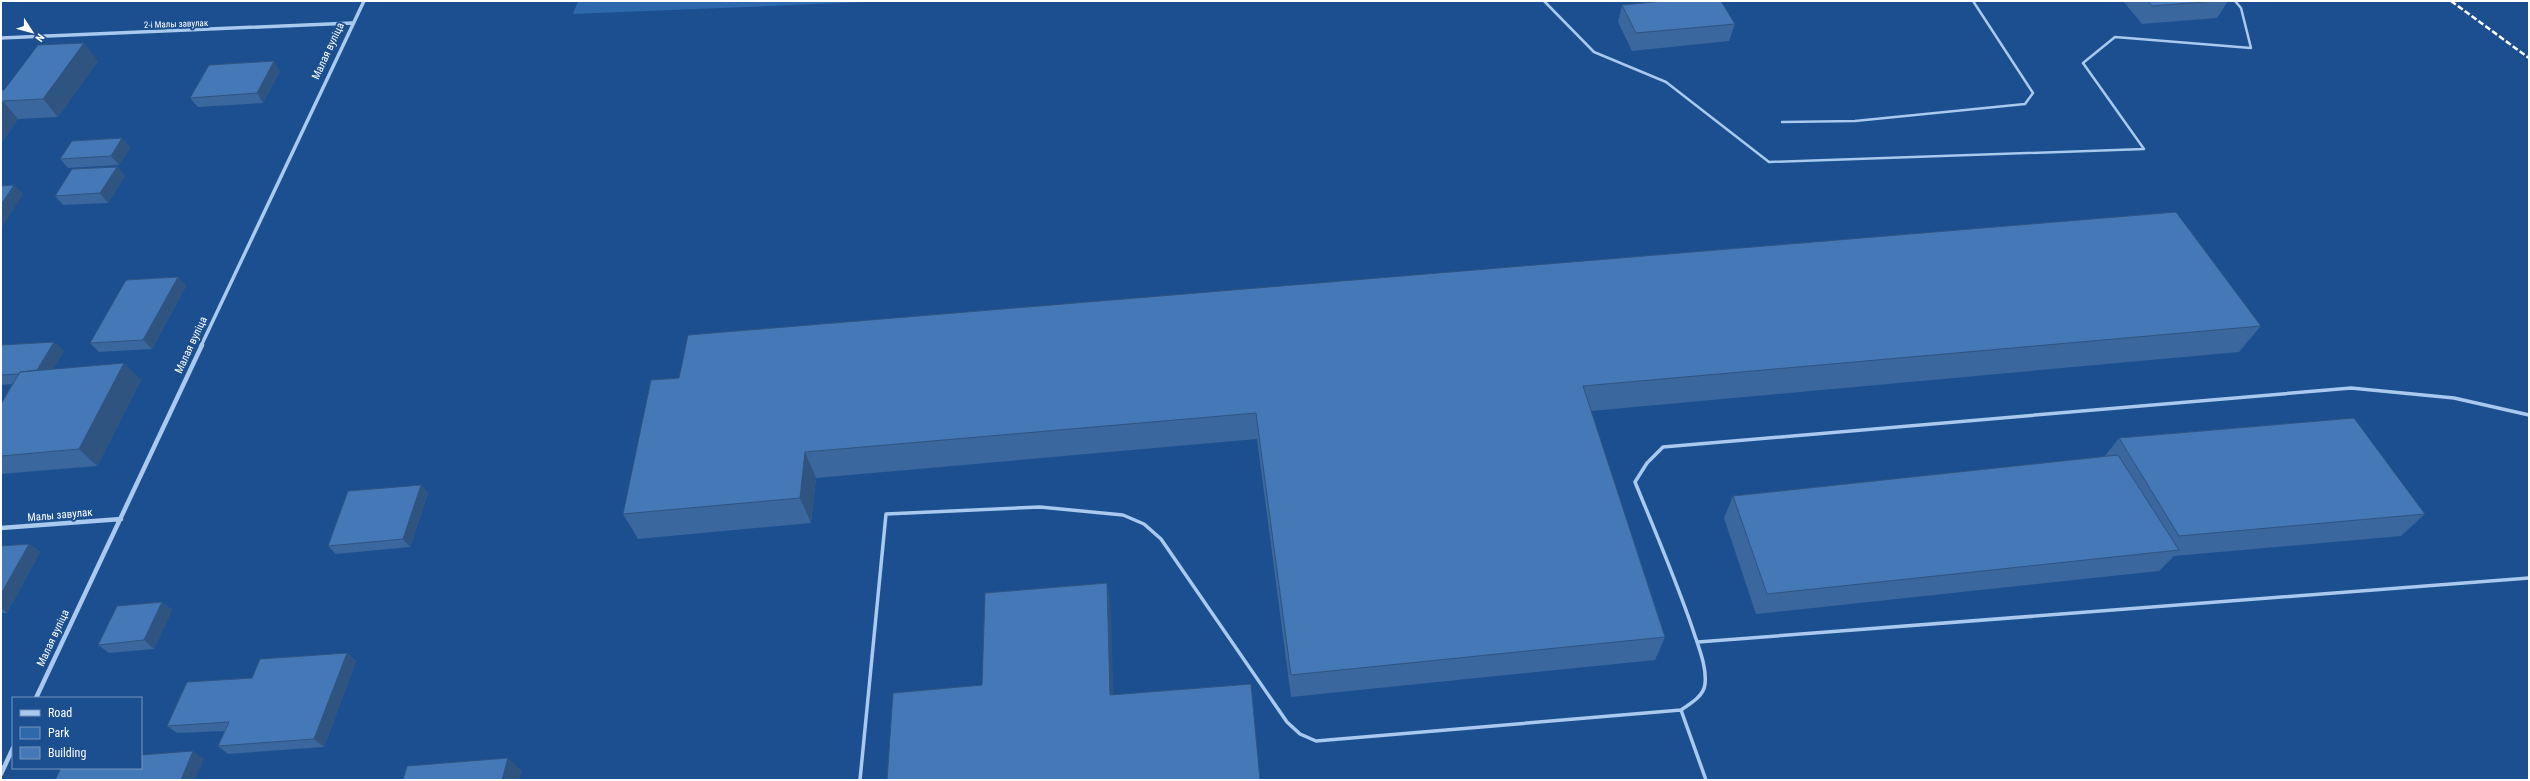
<svg xmlns="http://www.w3.org/2000/svg" width="2530" height="781" viewBox="0 0 2530 781" font-family="'Roboto Condensed',sans-serif">
<style>
.green{fill:#2e69ad}
.lines{fill:none;stroke-linecap:round;stroke-linejoin:round}
.service-far1{stroke:#a9c9ee;stroke-width:2.5}
.service{stroke:#a9c9ee;stroke-width:3.5}
.minor-far1{stroke:#a9c9ee;stroke-width:3.5}
.minor{stroke:#a9c9ee;stroke-width:4.5}
.rail{stroke:#fff;stroke-width:2.5;stroke-dasharray:6 2.5;stroke-linecap:butt}
.wall{fill:#3a679d}
.shaded-wall{fill:#305480}
.building{fill:#4478b7;stroke:#305480}
.labels{text-anchor:middle;dominant-baseline:central;stroke-width:4;stroke-linejoin:round;paint-order:stroke}
.far-street-label{font-size:9px;fill:#fff;stroke:#1b4f8f}
.street-label{font-size:11px;fill:#fff;stroke:#1b4f8f}
</style>
<rect width="100%" height="100%" fill="#1b4f8f"/>
<path class="green" d="M578 1H890L573 14Z"/>
<g class="lines">
<path class="service-far1" d="M1544 1 1594 52 1666 82 1769 162 2144 149 2083 63 2115 37 2251 48 2241 8 2235 1
M1782 122 1855 121 2025 104 2033 93 1973 1"/>
<path class="service" d="M1698 642 2529 578
M1681 710 1706 780
M860 780 886 514 1040 507 1123 515 1144 524 1161 539 1287 722 1300 734 1316 741 1681 710C1690 704 1704 696 1705 684 1707 666 1698 646 1693 630 1676 580 1655 531 1635 482L1647 463 1663 447 2351 388 2454 398 2529 415"/>
<path class="minor-far1" d="M1 38 352 23
M201 346 364 1"/>
<path class="minor" d="M1 528 121 519
M36 698 202 345
M1 774 13 748"/>
<path class="rail" d="M2451 1 2529 58"/>
</g>
<path class="wall" d="M2123 1H2228L2217 18 2142 24Z
M1622 5 1735 24 1729 41 1632 51 1618 22Z
M98 61 58 117 18 119 2 142H1V90H4Z
M280 71 263 103 198 107 190 98Z
M122 138 130 148 119 165 68 168 60 159Z
M117 167 125 176 108 203 63 205 55 196Z
M178 277 186 286 152 349 99 352 90 343Z
M2261 326 2239 352 1591 411 1665 637 1655 660 1291 697 1257 439 816 478 811 523 638 539 623 514 651 380Z
M1 345 64 351 53 369 141 380 97 466 1 474V404L12 384 1 385Z
M2119 438 2425 514 2401 536 2174 556 2159 571 1756 614 1724 518 1733 496 2104 457Z
M421 485 428 493 410 547 336 554 328 546Z
M29 544 40 552 7 613H1V546Z
M162 602 172 610 154 649 109 653 98 645Z
M347 653 356 661 324 747 228 754 218 746 225 731 177 733 167 726 252 678Z"/>
<path class="shaded-wall" d="M84 43 98 61 58 117 43 99Z
M274 61 280 71 263 103 257 93Z
M3 101 18 119 2 142 1 141V104Z
M122 138 130 148 119 165 111 156Z
M117 167 125 176 108 203 100 193Z
M14 185 23 194 1 229V205Z
M178 277 186 286 152 349 143 340Z
M54 342 64 351 45 382 35 373Z
M124 363 141 380 97 466 79 449Z
M805 452 816 478 811 523 800 498Z
M421 485 428 493 410 547 403 539Z
M29 544 40 552 7 613 1 608V594Z
M1107 583 1111 607 1114 718 1110 695Z
M162 602 172 610 154 649 144 640Z
M347 653 356 661 324 747 314 739Z
M193 751 204 759 195 780H181Z
M508 758 522 771 519 780H502Z"/>
<path class="building" d="M1664 1H1721L1735 24 1636 33 1622 5Z
M2148 1H2218L2152 6Z
M84 43 43 99 3 101 1 104V90H4L38 45Z
M274 61 257 93 190 98 209 65Z
M122 138 111 156 60 159 72 141Z
M117 167 100 193 55 196 72 169Z
M14 185 1 205V186Z
M2176 212 2261 326 1583 386 1665 637 1291 675 1256 413 805 452 800 498 623 514 651 380 679 378 688 335Z
M178 277 143 340 90 343 126 280Z
M54 342 37 370 20 372 18 374 1 375V345Z
M124 363 79 449 1 456V404L20 372Z
M2354 418 2425 514 2179 536 2119 438Z
M2118 455 2179 550 1767 594 1733 496Z
M421 485 403 539 328 546 348 491Z
M29 544 1 594V546Z
M1107 583 1110 695 1251 684 1260 780H887L893 693 982 685 985 593Z
M162 602 144 640 98 645 117 606Z
M347 653 314 739 218 746 229 722 167 726 187 682 252 678 260 659Z
M193 751 181 780H55L61 768H141V755Z
M508 758 502 780H403L407 766Z"/>
<g class="labels">
<g class="far-street-label">
<text transform="translate(176 24) rotate(-2)">2-і Малы завулак</text>
</g>
<g class="street-label">
<text transform="translate(328 51) rotate(-65)">Малая вуліца</text>
<text transform="translate(191 345) rotate(-65)">Малая вуліца</text>
<text transform="translate(60 515) rotate(-5)">Малы завулак</text>
<text transform="translate(53 638) rotate(-65)">Малая вуліца</text>
</g>
</g>
<rect width="2530" height="781" fill="none" stroke="#ffffff" stroke-width="4"/>
<rect x="12" y="697" width="130" height="72" fill="#1b4f8f" stroke="#7695bc"/>
<rect x="20" y="710" width="20" height="6" fill="#a9c9ee" stroke="#7695bc"/>
<text x="48" y="717" font-size="12" fill="#ffffff">Road</text>
<rect x="20" y="727" width="20" height="12" fill="#2e69ad" stroke="#7695bc"/>
<text x="48" y="737" font-size="12" fill="#ffffff">Park</text>
<rect x="20" y="747" width="20" height="12" fill="#4478b7" stroke="#7695bc"/>
<text x="48" y="757" font-size="12" fill="#ffffff">Building</text>
<g transform="translate(32 32) rotate(126)" stroke="#1b4f8f" stroke-width="3" paint-order="stroke">
<path d="M0-3L7 15L0 10L-7 15Z" fill="#ffffff"/>
<text y="-6" font-size="11" font-weight="bold" text-anchor="middle" fill="#ffffff">N</text>
</g>
</svg>
